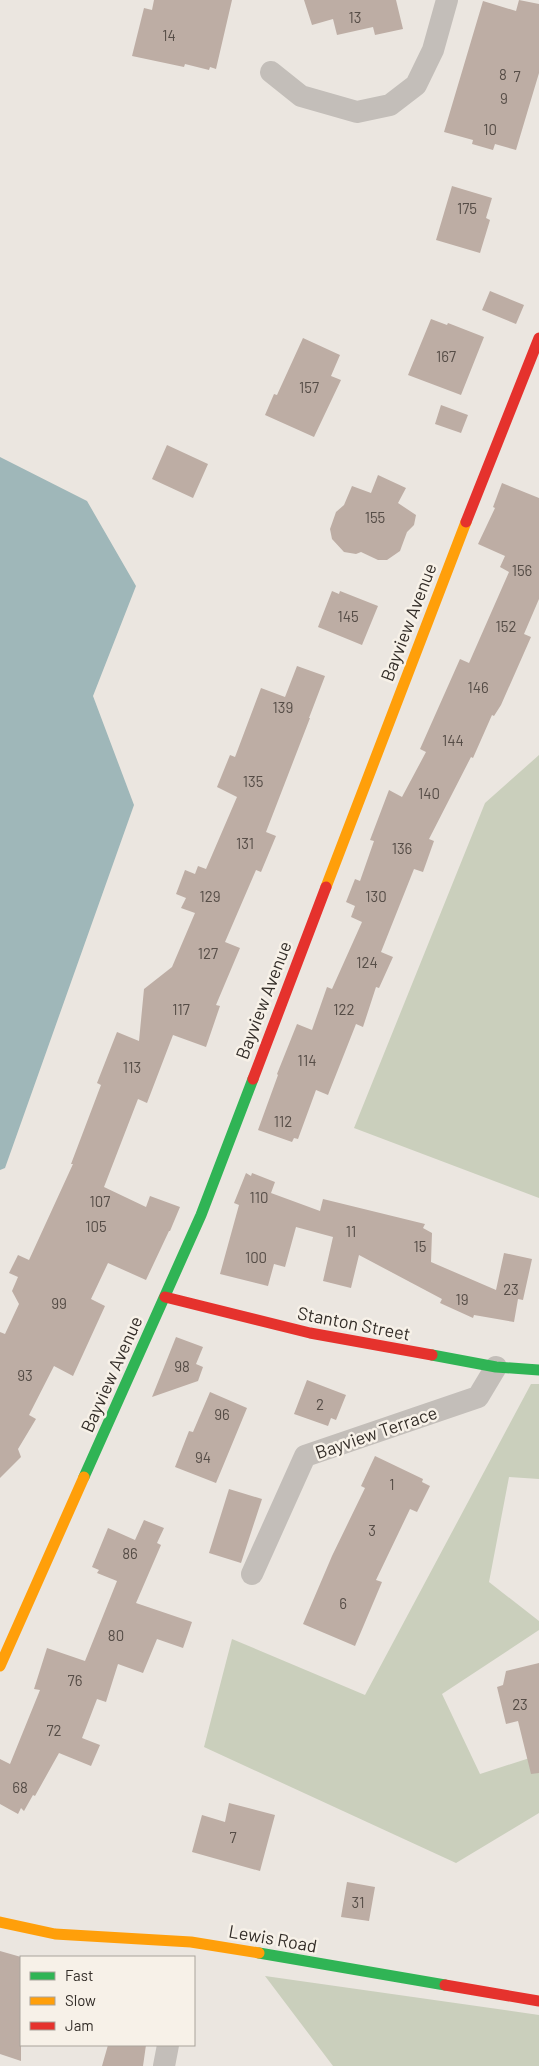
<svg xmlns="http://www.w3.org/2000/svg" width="539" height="2066" viewBox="0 0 539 2066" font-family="Barlow,sans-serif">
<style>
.green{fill:#cacfbc}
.water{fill:#9fb7b9}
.building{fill:#bdada4}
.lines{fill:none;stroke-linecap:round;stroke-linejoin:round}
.street{stroke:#c3beb9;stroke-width:22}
.fast{stroke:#30b455;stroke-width:11}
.slow{stroke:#ff9f0a;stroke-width:11}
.jam{stroke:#e5322d;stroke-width:11}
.labels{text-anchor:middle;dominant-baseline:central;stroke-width:5;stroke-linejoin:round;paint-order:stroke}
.number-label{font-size:15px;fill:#564d47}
.street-label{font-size:18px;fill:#332d28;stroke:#f7f1e8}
</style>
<rect width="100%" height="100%" fill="#ebe6e0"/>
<path class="green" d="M539 755V1198L354 1128 485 803Z
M531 1384H539V1479L509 1477 489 1582 539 1621V1630L442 1694 480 1774 539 1755V1813L456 1863 204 1747 232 1639 365 1695Z
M265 1976 539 2015V2066H333Z"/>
<path class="water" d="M0 457 87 501 136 586 93 696 134 805 5 1168 0 1170Z"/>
<path class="building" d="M154 0H232L216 69 210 67 209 70 185 64 184 67 132 56 144 8 152 10Z
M304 0H396L403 29 375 35 373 27 337 35 333 19 312 25Z
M519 0 539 4V73L516 150 495 144 493 150 472 144 473 140 444 132 483 1 516 11Z
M452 186 492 198 486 218 490 220 480 253 436 240Z
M490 291 524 305 516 324 482 310Z
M431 319 447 325 448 323 484 337 461 395 408 375Z
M303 338 340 355 331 376 341 380 314 437 265 415 274 394 277 395Z
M441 405 468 415 461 433 435 424Z
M167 445 208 464 193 498 152 479Z
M378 475 406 488 398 503 416 515 414 525 407 532 400 551 387 560H378L361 552 356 554 344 552 332 539 330 529 336 512 344 505 352 486 371 493Z
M502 483 539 498V599L524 634 531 637 501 705 494 716 492 715 473 758 471 757 429 839 434 841 423 872 414 869 381 952 393 957 379 988 376 987 363 1027 356 1024 328 1095 316 1090 298 1139 294 1138 292 1142 258 1130 278 1075 277 1074 297 1024 312 1030 327 987 332 989 362 922 351 917 355 906 346 902 355 879 360 881 374 841 370 840 389 790 402 797 426 752 420 749 460 659 469 663 509 572 500 567 505 556 478 544 495 508 493 507Z
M332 591 339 594 340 591 378 606 362 645 318 627Z
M297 666 325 676 309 718H310L266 832 276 836 261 872 256 870 225 942 240 948 216 1005 220 1006 206 1047 173 1035 147 1103 138 1099 104 1187 146 1207 150 1196 180 1207 170 1231H169L146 1280 108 1263 91 1299 105 1306 73 1376 54 1366 29 1415 36 1419 18 1449 21 1457 0 1478V1332L5 1334 19 1304 12 1291 18 1277 9 1273 18 1255 29 1260 73 1164H71L101 1085 97 1083 117 1032 139 1041 144 989 172 967 195 913 181 908 186 898 176 894 185 870 195 874 198 866 206 869 237 797 217 787 230 755 235 757 261 688 285 697Z
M246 1173 251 1176 252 1173 275 1182 271 1193 320 1211 323 1199 425 1224 423 1228 432 1233 431 1262 496 1290 504 1253 532 1259 523 1300 518 1299 514 1322 474 1315 473 1318 440 1303 442 1299 359 1255 351 1288 323 1281 333 1237 296 1227 285 1267 274 1264 268 1286 220 1274 239 1205 234 1203Z
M176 1337 203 1347 196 1364 203 1367 198 1381 152 1397Z
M307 1380 346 1395 336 1420 331 1418 328 1426 294 1414Z
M210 1392 247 1408 216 1483 175 1467 189 1431 193 1432Z
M375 1456 423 1479 422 1482 430 1486 417 1512 410 1509 376 1580 382 1582 355 1646 303 1624 332 1556 365 1488 361 1486Z
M229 1489 262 1499 241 1563 209 1553Z
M144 1520 164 1528 157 1543 161 1545 136 1603 192 1622 183 1648 157 1639 143 1673 118 1664 106 1702 97 1699 82 1738 100 1745 91 1766 59 1753 35 1796 33 1795 24 1811 21 1808 18 1814 0 1804V1759L10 1764 40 1690 34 1689 47 1648 85 1661 117 1581 97 1573 99 1570 92 1567 108 1528 135 1540Z
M539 1663V1773L531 1774 518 1721 506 1724 497 1687 503 1685 506 1671Z
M229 1803 275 1815 260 1871 192 1852 202 1815 225 1822Z
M347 1882 375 1887 369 1921 341 1917Z
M0 1951 21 1957V2061L0 2054Z
M108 2045H146L143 2066H102Z"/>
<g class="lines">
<path class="street" d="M271 72 301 96 357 112 390 105 416 85 433 50 447 0
M252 1574 305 1456 478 1397 496 1367
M164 2066 168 2045"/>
<path class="fast" d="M432 1355 496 1367 539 1370
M84 1477 201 1215 253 1079
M259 1953 445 1985"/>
<path class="slow" d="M326 887 466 522
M0 1666 84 1477
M0 1922 55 1934 191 1942 259 1953"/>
<path class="jam" d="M466 522 539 338
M253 1079 326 887
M165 1297 310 1333 432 1355
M445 1985 539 2001"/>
</g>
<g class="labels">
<g class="number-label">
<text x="355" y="17">13</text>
<text x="169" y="35">14</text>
<text x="503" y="74">8</text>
<text x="517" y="76">7</text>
<text x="504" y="98">9</text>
<text x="490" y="129">10</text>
<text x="467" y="208">175</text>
<text x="446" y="356">167</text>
<text x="309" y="387">157</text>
<text x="375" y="517">155</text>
<text x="522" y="570">156</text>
<text x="348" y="616">145</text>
<text x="506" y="626">152</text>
<text x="478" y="687">146</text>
<text x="283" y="707">139</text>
<text x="453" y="740">144</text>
<text x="253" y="781">135</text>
<text x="429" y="793">140</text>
<text x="245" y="843">131</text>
<text x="402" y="848">136</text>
<text x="210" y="896">129</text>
<text x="376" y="896">130</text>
<text x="208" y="953">127</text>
<text x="367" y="962">124</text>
<text x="181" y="1009">117</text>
<text x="344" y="1009">122</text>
<text x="307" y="1060">114</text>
<text x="132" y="1067">113</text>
<text x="283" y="1121">112</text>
<text x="259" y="1197">110</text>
<text x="100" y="1201">107</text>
<text x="96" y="1226">105</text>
<text x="351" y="1231">11</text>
<text x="420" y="1246">15</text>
<text x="256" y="1257">100</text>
<text x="511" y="1289">23</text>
<text x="462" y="1299">19</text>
<text x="59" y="1303">99</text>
<text x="182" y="1366">98</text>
<text x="25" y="1375">93</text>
<text x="320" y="1404">2</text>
<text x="222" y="1414">96</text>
<text x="203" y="1457">94</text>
<text x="392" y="1484">1</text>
<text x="372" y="1530">3</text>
<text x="130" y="1553">86</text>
<text x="343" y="1603">6</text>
<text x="116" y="1635">80</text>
<text x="75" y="1680">76</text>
<text x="520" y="1704">23</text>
<text x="54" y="1730">72</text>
<text x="20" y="1787">68</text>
<text x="233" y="1837">7</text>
<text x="358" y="1902">31</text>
</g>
<g class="street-label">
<text transform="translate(408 622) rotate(-69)">Bayview Avenue</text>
<text transform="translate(263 1000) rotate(-69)">Bayview Avenue</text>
<text transform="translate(354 1323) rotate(11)">Stanton Street</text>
<text transform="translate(111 1374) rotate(-66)">Bayview Avenue</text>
<text transform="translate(376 1432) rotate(-19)">Bayview Terrace</text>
<text transform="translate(273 1938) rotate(10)">Lewis Road</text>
</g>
</g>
<rect x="20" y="1956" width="175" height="90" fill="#f7f1e8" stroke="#a9a39b"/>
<rect x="30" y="1972" width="25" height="8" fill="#30b455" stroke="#a9a39b"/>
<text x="65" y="1981" font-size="15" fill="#332d28">Fast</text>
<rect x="30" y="1997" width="25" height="8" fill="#ff9f0a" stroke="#a9a39b"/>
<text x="65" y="2006" font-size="15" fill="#332d28">Slow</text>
<rect x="30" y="2022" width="25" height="8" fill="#e5322d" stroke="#a9a39b"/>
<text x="65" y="2031" font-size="15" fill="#332d28">Jam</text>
</svg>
